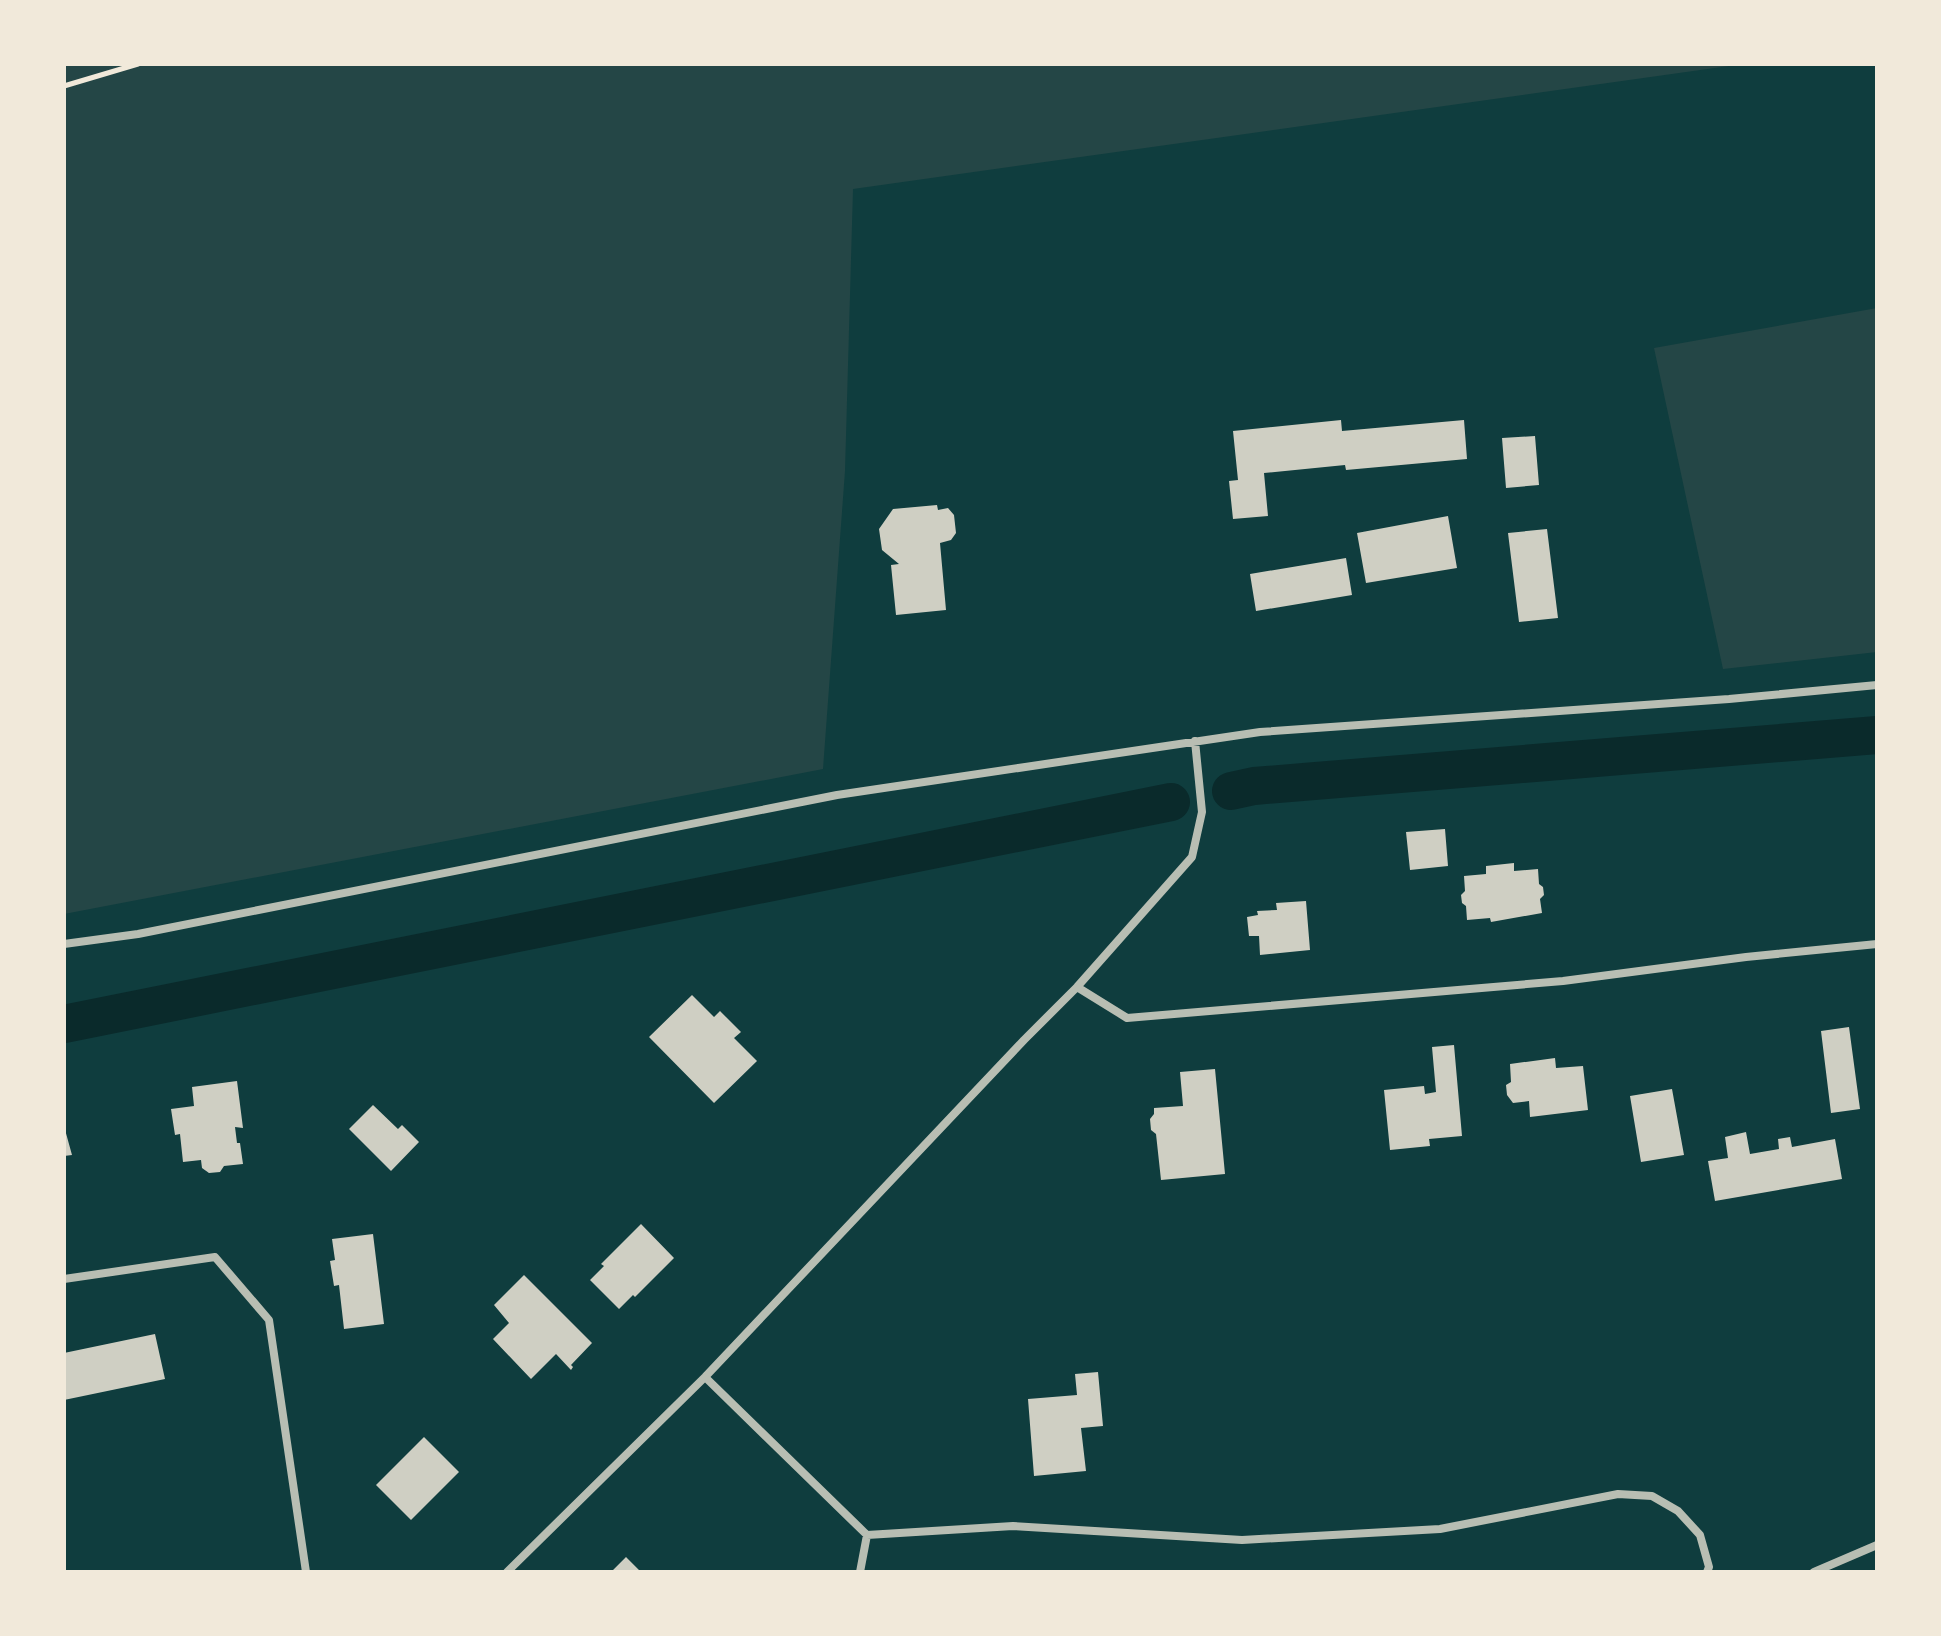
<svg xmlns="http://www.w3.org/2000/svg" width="1941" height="1636" viewBox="0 0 1941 1636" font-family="Karla,sans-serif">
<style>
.green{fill:#244646}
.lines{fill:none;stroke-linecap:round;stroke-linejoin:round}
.canal{stroke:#0a2a2b;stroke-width:38}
.building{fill:#cfcfc3}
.path{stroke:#f1e9da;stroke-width:5}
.minor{stroke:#b8beb3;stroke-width:8}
</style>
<rect width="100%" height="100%" fill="#0f3d3e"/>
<path class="green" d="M64 64H1743L853 189 845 471 823 769 64 914Z
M1877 308V652L1723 669 1654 348Z"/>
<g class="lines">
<path class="canal" d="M1231 791 1254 786 1877 735
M64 1024 1171 802"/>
</g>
<path class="building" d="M1341 420 1342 431 1464 420 1467 459 1346 470 1345 465 1264 473 1268 516 1233 519 1229 481 1238 480 1233 431Z
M1535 436 1539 485 1506 488 1502 438Z
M937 505 938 510 948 508 954 515 956 533 951 540 940 543 946 610 896 615 891 565 899 564 882 550 879 529 893 509Z
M1448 516 1457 568 1366 583 1357 533Z
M1547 529 1558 618 1519 622 1508 533Z
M1346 558 1352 595 1256 611 1250 574Z
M1445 829 1448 866 1410 870 1406 832Z
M1514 863V871L1538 869 1539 884 1543 887 1544 895 1540 899 1542 913 1491 922 1490 918 1467 920 1466 906 1462 903 1461 895 1465 891 1464 876 1486 874V866Z
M1306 901 1310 950 1260 955 1259 936H1249L1247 917 1258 915 1257 911 1277 910 1276 903Z
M692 995 714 1017 720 1011 741 1032 734 1038 757 1061 714 1103 649 1037Z
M1849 1027 1860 1109 1831 1113 1821 1031Z
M1454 1045 1462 1136 1429 1139 1430 1146 1390 1150 1384 1090 1424 1086 1425 1094 1436 1092 1432 1047Z
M1555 1058 1556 1068 1583 1066 1588 1110 1530 1117 1529 1101 1513 1103 1507 1095 1506 1085 1511 1082 1510 1064Z
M1215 1069 1225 1174 1161 1180 1156 1134 1151 1130 1150 1119 1154 1114V1108L1183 1106 1180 1072Z
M237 1081 243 1128 235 1127 237 1143H240L243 1164 224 1166 220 1172 209 1173 202 1168 201 1160 183 1162 180 1134 175 1135 171 1109 194 1106 192 1087Z
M1672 1089 1684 1155 1641 1162 1630 1096Z
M373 1105 398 1129 402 1125 419 1142 391 1171 349 1129Z
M64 1126 72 1155 64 1156Z
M1746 1132 1750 1154 1779 1149 1778 1139 1790 1137 1792 1147 1835 1139 1842 1179 1715 1201 1708 1161 1728 1158 1725 1137Z
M641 1224 674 1258 635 1297 633 1295 619 1309 590 1280 604 1266 601 1264Z
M373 1234 384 1324 344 1329 339 1285 334 1286 330 1261 335 1260 332 1239Z
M524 1275 592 1343 571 1365 573 1367 571 1370 556 1354 531 1379 493 1339 509 1323 494 1305Z
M155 1334 165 1379 64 1400V1353Z
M1098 1372 1103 1426 1081 1428 1086 1471 1034 1476 1028 1399 1077 1395 1075 1374Z
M424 1437 459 1472 411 1520 376 1485Z
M626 1557 641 1572H611Z"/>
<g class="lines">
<path class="path" d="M64 86 138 64"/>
<path class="minor" d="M64 944 138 934 837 795 1260 732 1729 699 1877 685
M1077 987 1127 1018 1563 981 1746 957 1877 944
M64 1279 215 1257 269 1320 306 1572
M705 1377 867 1535 860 1572
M867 1535 1013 1526 1242 1540 1440 1529 1618 1494 1652 1496 1678 1511 1700 1535 1709 1567 1707 1572
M507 1572 705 1377 1024 1040 1077 987 1192 857 1202 812 1195 741
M1814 1572 1877 1545"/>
</g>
<rect width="1941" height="1636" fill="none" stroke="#f1e9da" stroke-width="132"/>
</svg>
